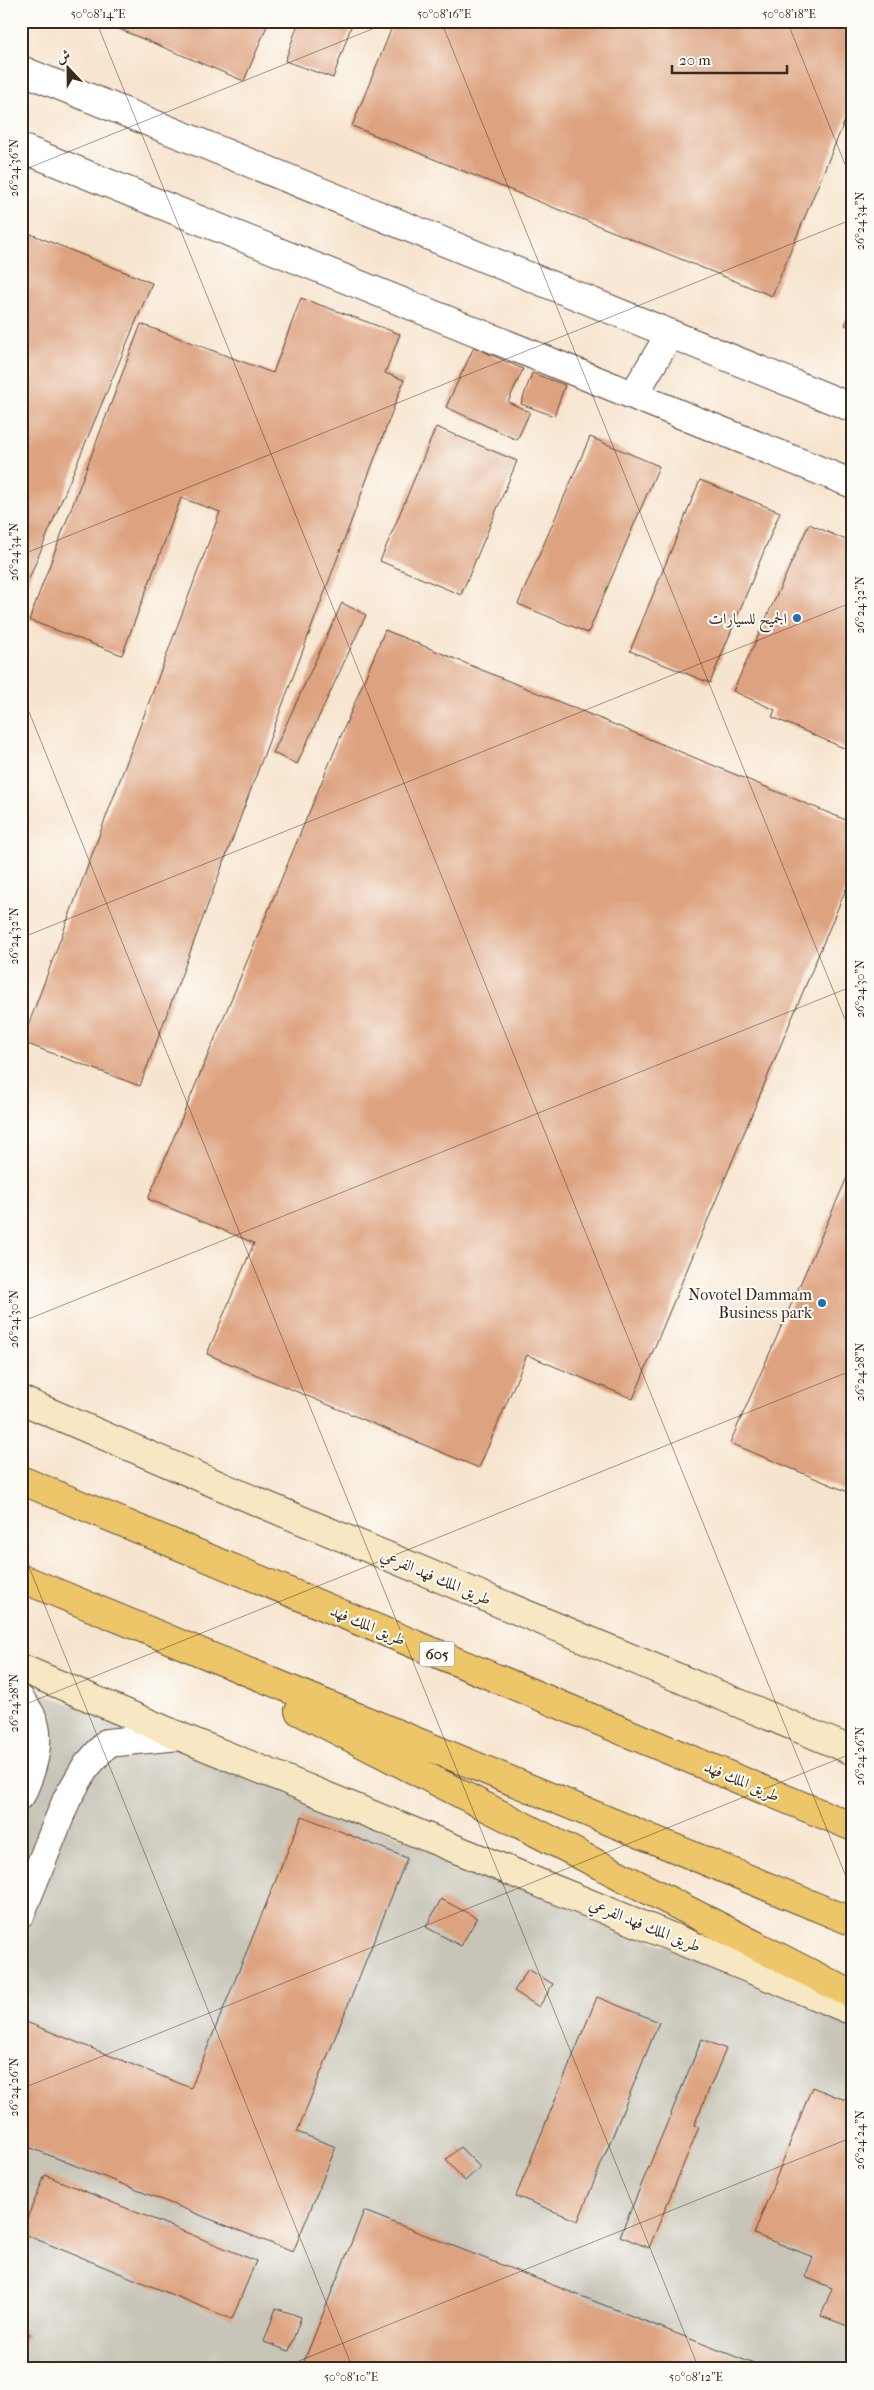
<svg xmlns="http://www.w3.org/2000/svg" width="874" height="2390" viewBox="0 0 874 2390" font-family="'IM FELL French Canon',Amiri,serif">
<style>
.industrial{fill:#c8c4b8}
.building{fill:#dda27f}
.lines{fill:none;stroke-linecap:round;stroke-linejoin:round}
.minor-casing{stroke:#574638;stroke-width:30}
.secondary-casing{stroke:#574638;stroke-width:30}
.motorway-casing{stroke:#574638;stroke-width:30}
.minor{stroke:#fff;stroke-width:28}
.secondary{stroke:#f7e8c3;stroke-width:28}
.motorway{stroke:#ecc669;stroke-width:28}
.ticks{fill:none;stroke:#3b2a1e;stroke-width:1;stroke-opacity:0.45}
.poi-dot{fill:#1f6fb2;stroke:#fdfcf7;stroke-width:2}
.labels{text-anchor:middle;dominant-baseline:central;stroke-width:4;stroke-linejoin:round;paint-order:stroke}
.shield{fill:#fdfcf7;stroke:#75695f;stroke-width:1}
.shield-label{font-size:15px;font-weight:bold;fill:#3b2a1e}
.poi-label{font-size:16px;fill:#3b2a1e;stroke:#fdfcf7;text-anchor:end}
.street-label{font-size:16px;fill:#3b2a1e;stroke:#fdfcf7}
.neatline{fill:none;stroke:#3b2a1e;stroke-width:2}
.ticks-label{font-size:12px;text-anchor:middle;fill:#3b2a1e}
</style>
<rect width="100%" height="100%" fill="#fdfcf7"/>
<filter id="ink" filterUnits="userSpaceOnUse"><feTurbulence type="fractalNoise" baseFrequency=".02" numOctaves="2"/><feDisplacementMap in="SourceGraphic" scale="10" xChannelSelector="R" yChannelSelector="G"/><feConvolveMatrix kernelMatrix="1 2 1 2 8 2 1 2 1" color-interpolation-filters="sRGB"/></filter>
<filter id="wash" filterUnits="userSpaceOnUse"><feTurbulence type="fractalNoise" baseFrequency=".0096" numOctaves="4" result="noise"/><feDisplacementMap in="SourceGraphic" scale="20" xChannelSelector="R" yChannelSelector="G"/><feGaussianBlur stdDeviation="1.12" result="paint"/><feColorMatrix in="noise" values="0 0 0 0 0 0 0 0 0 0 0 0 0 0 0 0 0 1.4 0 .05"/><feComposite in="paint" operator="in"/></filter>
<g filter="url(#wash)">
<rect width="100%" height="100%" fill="#f7e4ce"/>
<path class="industrial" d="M21 1686 117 1720 853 2023V2369H21Z"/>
<g id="blocks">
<path class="building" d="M100 21H269L244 81Z
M299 21H353L333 78 285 61Z
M384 21H853V101L772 296 352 126 393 25Z
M21 230 152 283 21 598Z
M301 298 400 334 385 373 404 380 140 1086 22 1042 220 512 181 498 122 655 29 620 141 324 273 373Z
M853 307V328L845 325Z
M474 347 523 369 508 402 530 412 517 440 446 407Z
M532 373 565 385 554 416 521 404Z
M436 427 517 461 461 595 380 561Z
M590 437 659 466 588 633 518 604Z
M700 480 780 512 710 683 630 651Z
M809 524 853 543V752L772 717 775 710 733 691Z
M342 603 366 615 297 764 273 753Z
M385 630 853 823V872L633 1399 527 1355 479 1468 207 1354 254 1243 148 1199Z
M853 1164V1494L730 1443Z
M302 1816 407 1858 297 2132 336 2147 293 2252 21 2144V2020L191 2088Z
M441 1899 477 1918 461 1946 426 1927Z
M528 1969 553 1984 539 2007 514 1991Z
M597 1997 659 2022 578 2221 516 2196Z
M702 2039 726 2049 694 2125 699 2127 649 2248 620 2236Z
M812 2087 853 2103V2328L821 2316 832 2288 805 2277 813 2257 754 2234Z
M460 2147 480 2167 465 2181 446 2160Z
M45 2175 256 2261 232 2319 21 2233Z
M364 2211 767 2369H301Z
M276 2308 301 2317 289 2351 264 2342Z
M21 2329 30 2334 21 2347Z"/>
</g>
</g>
<g filter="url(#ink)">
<use href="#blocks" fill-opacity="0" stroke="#574638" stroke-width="1"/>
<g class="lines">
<defs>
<path id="minor" d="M21 70 853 408
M21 148 853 484
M634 394 670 334
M21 1700C25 1706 29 1711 32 1717 43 1741 31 1773 21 1795
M21 1913 67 1799 85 1768 107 1743 179 1736"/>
<path id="secondary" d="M21 1400 258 1502 853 1751
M21 1668 179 1736 853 2011"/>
<path id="motorway" d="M21 1480 853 1827
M21 1578 853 1922
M299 1711 853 1995"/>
</defs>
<use href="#minor" class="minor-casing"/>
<use href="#secondary" class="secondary-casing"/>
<use href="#motorway" class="motorway-casing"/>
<use href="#minor" class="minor"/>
<use href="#secondary" class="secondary"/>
<use href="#motorway" class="motorway"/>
</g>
</g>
<path class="ticks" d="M96 21 853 1894M441 21 853 1039M787 21 853 184M21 171 392 21M21 555 853 219M21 692 699 2369M21 938 853 602M21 1322 853 986M21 1547 353 2369M21 1706 853 1370M21 2089 853 1753M279 2369 853 2137"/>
<g class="poi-dot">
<circle cx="797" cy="618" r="5"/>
<circle cx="822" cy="1303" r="5"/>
</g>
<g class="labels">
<rect class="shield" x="419.5" y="1641.5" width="35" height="25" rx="4"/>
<g class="shield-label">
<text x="437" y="1654">605</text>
</g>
<g class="poi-label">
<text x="787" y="618">الجميح للسيارات</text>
<text x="812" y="1294">Novotel Dammam<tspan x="812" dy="18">Business park</tspan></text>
</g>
<g class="street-label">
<text transform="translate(436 1577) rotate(23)">طريق الملك فهد الفرعي</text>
<text transform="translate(368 1625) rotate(23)">طريق الملك فهد</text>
<text transform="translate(742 1781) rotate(23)">طريق الملك فهد</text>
<text transform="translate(645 1925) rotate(22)">طريق الملك فهد الفرعي</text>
</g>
</g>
<rect width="874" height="2390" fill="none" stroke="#fdfcf7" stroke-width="55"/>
<g transform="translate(68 68) rotate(338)" stroke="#fdfcf7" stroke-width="4" paint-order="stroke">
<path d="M0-4L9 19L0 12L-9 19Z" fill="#3b2a1e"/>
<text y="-8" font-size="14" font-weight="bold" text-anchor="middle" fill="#3b2a1e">ش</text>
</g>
<path d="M672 65v8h115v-8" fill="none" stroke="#3b2a1e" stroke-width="2.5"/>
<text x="679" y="65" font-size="15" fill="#3b2a1e" stroke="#fdfcf7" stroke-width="4" paint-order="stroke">20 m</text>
<rect x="28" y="28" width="818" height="2334" class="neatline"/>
<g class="ticks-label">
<text x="98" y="18">50°08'14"E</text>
<text x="444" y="18">50°08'16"E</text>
<text x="789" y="18">50°08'18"E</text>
<text transform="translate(14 168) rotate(-90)" y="4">26°24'36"N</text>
<text transform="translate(860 221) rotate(-90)" y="4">26°24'34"N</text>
<text transform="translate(14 552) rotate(-90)" y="4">26°24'34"N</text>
<text transform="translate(860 605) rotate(-90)" y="4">26°24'32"N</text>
<text transform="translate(14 936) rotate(-90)" y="4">26°24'32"N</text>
<text transform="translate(860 989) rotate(-90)" y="4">26°24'30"N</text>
<text transform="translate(14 1319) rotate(-90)" y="4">26°24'30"N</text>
<text transform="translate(860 1372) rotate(-90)" y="4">26°24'28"N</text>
<text transform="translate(14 1703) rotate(-90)" y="4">26°24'28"N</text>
<text transform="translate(860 1756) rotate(-90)" y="4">26°24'26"N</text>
<text transform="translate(14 2087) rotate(-90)" y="4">26°24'26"N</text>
<text transform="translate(860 2140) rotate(-90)" y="4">26°24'24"N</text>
<text x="351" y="2381">50°08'10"E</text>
<text x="696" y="2381">50°08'12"E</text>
</g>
</svg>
